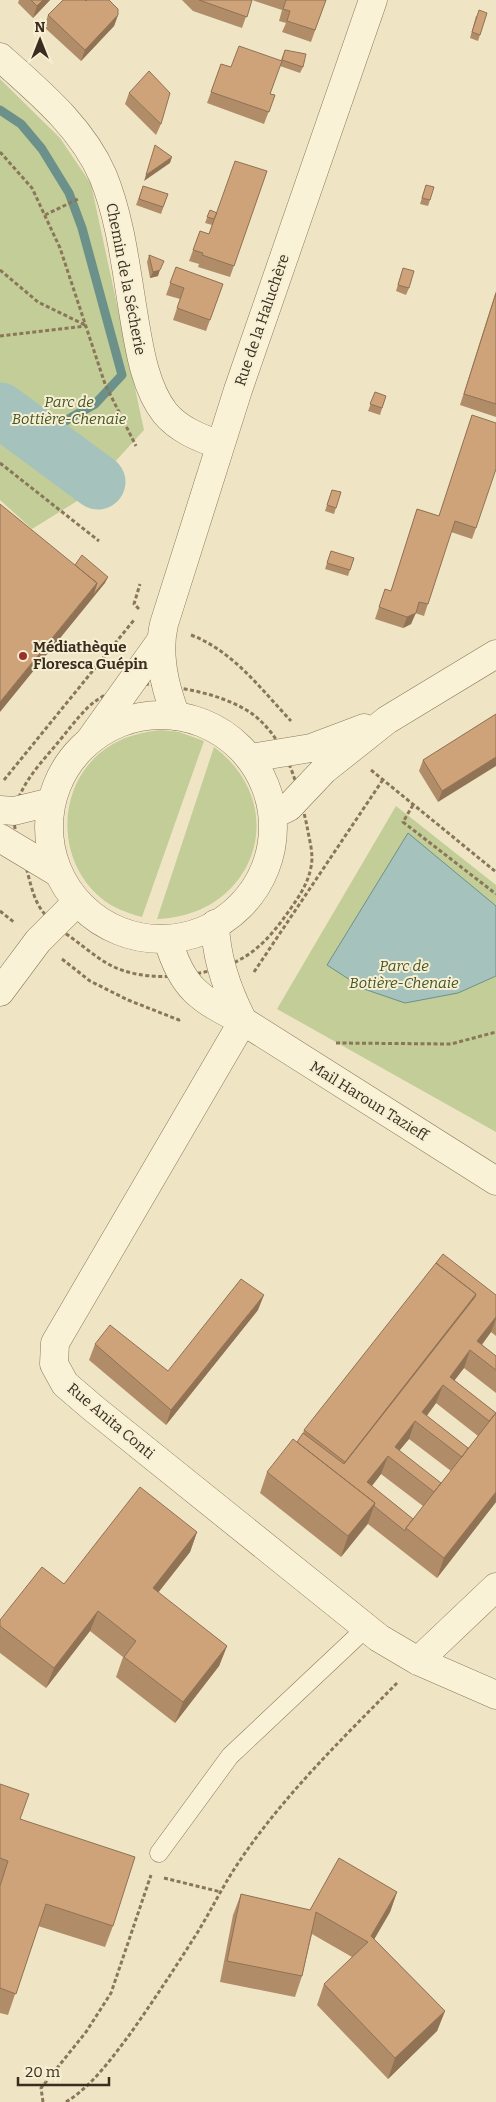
<svg xmlns="http://www.w3.org/2000/svg" width="496" height="2102" viewBox="0 0 496 2102" font-family="Bitter,serif">
<style>
.green{fill:#c3cd97}
.water{fill:#a6c2bc;stroke:#6c918a}
.lines{fill:none;stroke-linecap:round;stroke-linejoin:round}
.stream{stroke:#6c918a;stroke-width:9}
.river{stroke:#a6c2bc;stroke-width:55}
.service-casing{stroke:#8a775a;stroke-width:19}
.minor-casing{stroke:#8a775a;stroke-width:29}
.tertiary-casing{stroke:#8a775a;stroke-width:29}
.path{stroke:#8a775a;stroke-width:3;stroke-dasharray:4 2.5;stroke-linecap:butt}
.service{stroke:#f9f2d7;stroke-width:18}
.minor{stroke:#f9f2d7;stroke-width:28}
.tertiary{stroke:#f9f2d7;stroke-width:28}
.wall{fill:#b18c68;fill-rule:evenodd}
.shaded-wall{fill:#907255}
.building{fill:#cea379;stroke:#907255}
.poi-dot{fill:#9a3029;stroke:#f6efd4;stroke-width:2}
.labels{text-anchor:middle;dominant-baseline:central;stroke-width:4;stroke-linejoin:round;paint-order:stroke}
.street-label{font-size:15px;fill:#3a2d1e;stroke:#f6efd4}
.park-label{font-size:15px;font-style:italic;fill:#465624;stroke:#f6efd4}
.poi-label{font-size:15px;font-weight:bold;fill:#3a2d1e;stroke:#f6efd4;text-anchor:start}
</style>
<rect width="100%" height="100%" fill="#efe5c4"/>
<path class="green" d="M0 79 60 138 91 184 144 430 82 498 32 529 0 500Z
M161 730 179 732 204 741 142 917C127 913 113 908 101 898 52 857 57 776 113 744 128 735 144 732 161 730Z
M214 747C293 806 255 916 157 919Z
M396 806 496 885V1132L277 1009Z"/>
<path class="water" d="M408 833 496 906V976L458 993 405 1003 364 989 327 965Z"/>
<g class="lines">
<path class="stream" d="M0 110 21 124 42 149 69 193 82 228 122 375 95 404 37 437"/>
<path class="river" d="M0 410 98 482"/>
<defs>
<path id="service" d="M159 1853 230 1756 366 1628"/>
<path id="minor" d="M0 57C39 92 82 127 103 176 121 220 126 270 134 317 139 347 145 388 165 413 179 430 200 438 220 445
M176 716C165 688 157 654 164 624L238 390 373 0
M90 740 160 642
M0 810 14 811 51 802
M0 838 55 871
M215 924C216 957 228 992 243 1021
M168 940C182 989 200 999 243 1021L496 1181
M243 1021 55 1343 54 1364 65 1384 93 1408 379 1638 418 1661 496 1695
M418 1661 496 1587"/>
<path id="tertiary" d="M49 827a112 112 0 1 1 224 0a112 112 0 1 1-224 0Z
M250 758 311 748 364 728
M273 815 289 807 324 770 387 720 496 654
M0 992 38 941 76 903"/>
</defs>
<use href="#service" class="service-casing"/>
<use href="#minor" class="minor-casing"/>
<use href="#tertiary" class="tertiary-casing"/>
<path class="path" d="M0 152 32 188 60 248 105 384 136 446
M45 215 80 198
M0 270 38 302 85 325
M0 336 85 326
M0 463 99 541
M139 609 134 604 140 584
M191 635C233 651 261 689 291 721
M145 684C180 687 221 693 251 713 287 739 298 786 307 826 309 839 314 854 311 867 308 883 300 895 291 908 269 940 249 962 209 971 179 978 143 980 114 967 101 961 88 950 76 941 62 931 48 921 39 906 32 894 29 877 25 863 20 848 11 824 15 809 22 781 43 761 60 740 90 703 96 692 145 684Z
M371 770 496 872
M4 780 134 620
M413 805 403 822 496 894
M0 911 15 923
M62 959 90 981 128 1000 179 1020 182 1019
M254 972 382 781
M336 1043 451 1044 496 1032
M164 1878 221 1892
M43 2102 41 2088 86 2032 111 1993 151 1875
M66 2102C92 2086 112 2058 130 2034 154 2000 177 1965 199 1930 211 1910 221 1890 233 1871 278 1801 339 1742 397 1683"/>
<use href="#service" class="service"/>
<use href="#minor" class="minor"/>
<use href="#tertiary" class="tertiary"/>
</g>
<path class="wall" d="M19 0H50L33 18 18 3Z
M182 0H252L242 28 193 11Z
M252 0H326L311 42 282 32 286 23 279 21 282 10Z
M86 1 118 15 114 26 81 61 44 27 48 15Z
M487 13 478 41 470 38 476 16Z
M285 50 303 67 300 73 280 66 270 94 275 95 264 124 207 103 221 64 231 67 281 60Z
M129 93 161 124 156 135 125 104Z
M267 171 230 277 198 267 199 264 189 261 200 231 209 234 214 219 212 225 205 223 210 210 217 213Z
M426 185 430 200 428 206 420 204Z
M143 186 168 194 161 214 136 205Z
M149 255 158 276 150 278 147 262Z
M176 267 223 284 206 331 173 320 180 299 166 295Z
M403 268 409 288 406 295 396 291Z
M496 291V417L460 405Z
M375 392 386 396 380 415 368 411Z
M472 415 476 528 472 539 451 532 424 616 415 613 411 624 403 628 375 619 385 589 391 591 417 509 439 516Z
M332 490 341 492 334 514 325 511Z
M331 551 354 558 348 576 325 569Z
M496 714 438 802 419 771 423 760Z
M496 1295V1336L491 1332 482 1345 496 1356V1393L464 1368 454 1380 496 1413V1502L437 1578 368 1524 341 1557 260 1493 267 1472 297 1442 303 1433 304 1430ZM436 1403 478 1436 468 1448 427 1416ZM409 1439 451 1471 441 1483 399 1451ZM381 1474 423 1506 413 1519 372 1486Z
M258 1310 166 1425 89 1360 95 1344 168 1371Z
M197 1532 190 1552 158 1593 227 1646 219 1666 175 1723 116 1677 123 1657 90 1631 46 1688 0 1653V1620L64 1584Z
M0 1784 20 1819 113 1926 105 1947 38 1926 8 2015 0 2013Z
M397 1892 390 1912 374 1939 445 2011 437 2031 388 2079 317 2005 324 1984 352 1957 312 1934 302 1976 295 1997 220 1982 233 1915 241 1894 310 1910Z"/>
<path class="shaded-wall" d="M43 0H50L33 18 37 6Z
M118 15 114 26 81 61 85 50Z
M172 157 170 163 144 181 146 175Z
M160 270 158 276 150 278 153 272Z
M108 577 105 583 0 712V702L97 583Z
M416 613 411 624 403 628 407 617Z
M496 757V766L438 802 442 791Z
M476 1294 469 1315 339 1478 345 1462Z
M264 1295 258 1310 166 1425 171 1410Z
M496 1317V1319L491 1332 475 1353 477 1341Z
M470 1350 464 1368 448 1389 450 1377Z
M443 1385 436 1403 420 1424 422 1412Z
M415 1421 409 1439 392 1459 395 1447Z
M388 1456 381 1474 363 1497 367 1482Z
M496 1492V1502L437 1578 444 1558Z
M375 1503 368 1523 341 1557 348 1536Z
M197 1532 190 1552 145 1609 153 1588Z
M98 1611 90 1631 46 1688 54 1668Z
M227 1646 219 1666 175 1723 183 1702Z
M397 1892 390 1912 364 1957 371 1936Z
M445 2011 437 2031 388 2079 395 2058Z"/>
<path class="building" d="M31 0H43L37 6Z
M63 0H85L86 1 87 0H109L118 9V15L85 50 48 15Z
M199 0H252L247 17Z
M286 0H326L315 30 287 21 290 11 283 9Z
M479 10 487 13 480 35 472 32Z
M239 46 282 61 270 94 275 95 269 112 211 92 221 64 231 67Z
M285 50 306 54 303 67 282 60Z
M149 71 170 93 161 124 129 93Z
M155 145 172 157 146 175Z
M235 161 267 171 234 266 202 255 203 253 193 250 200 231 209 234Z
M426 185 434 187 430 200 422 198Z
M143 186 168 194 163 207 139 199Z
M210 210 217 213 214 219 207 217Z
M149 255 164 261 160 270 153 272Z
M176 267 223 284 210 320 177 308 184 288 170 283Z
M403 268 414 271 409 288 398 285Z
M496 293V404L464 394Z
M375 392 386 396 382 408 370 404Z
M472 415 496 423V469L476 528 455 521 428 604 419 602 416 613 407 617 379 607 385 589 391 591 417 509 439 516Z
M332 490 341 492 336 508 327 505Z
M0 504 97 583 0 702Z
M331 551 354 558 350 570 327 563Z
M82 555 108 577 93 595 97 583 75 565Z
M496 714V757L442 791 423 760Z
M443 1254 496 1295V1317L477 1341 496 1356V1370L470 1350 450 1377 496 1413 489 1421 443 1385 422 1412 468 1448 462 1457 415 1421 395 1447 441 1483 434 1492 388 1456 367 1482 413 1519 406 1528 405 1531 374 1506 375 1503 297 1442 303 1433 344 1464 475 1297 476 1294 436 1263Z
M436 1263 476 1294 345 1462 304 1430Z
M241 1279 264 1295 171 1410 95 1344 110 1325 168 1371Z
M496 1413V1492L444 1558 406 1528Z
M293 1439 375 1503 348 1536 267 1472Z
M140 1487 197 1532 153 1588 227 1646 183 1702 124 1657 136 1641 98 1611 54 1668 0 1626V1620L42 1567 64 1584Z
M0 1784 29 1794 20 1819 135 1857 113 1926 46 1904 16 1994 0 1988V1886L8 1861 0 1858Z
M339 1858 397 1892 371 1936 445 2011 395 2058 324 1984 368 1942 316 1912 302 1976 227 1961 241 1894 310 1910Z"/>
<circle class="poi-dot" cx="23" cy="656" r="5"/>
<g class="labels">
<g class="street-label">
<text transform="translate(126 279) rotate(79)">Chemin de la Sécherie</text>
<text transform="translate(262 320) rotate(-71)">Rue de la Haluchère</text>
<text transform="translate(369 1101) rotate(32)">Mail Haroun Tazieff</text>
<text transform="translate(111 1421) rotate(40)">Rue Anita Conti</text>
</g>
<g class="park-label">
<text x="69" y="402">Parc de<tspan x="69" dy="17">Bottière-Chenaie</tspan></text>
<text x="404" y="966">Parc de<tspan x="404" dy="17">Botière-Chenaie</tspan></text>
</g>
<g class="poi-label">
<text x="33" y="647">Médiathèque<tspan x="33" dy="17">Floresca Guépin</tspan></text>
</g>
</g>
<g transform="translate(40 40)" stroke="#f6efd4" stroke-width="4" paint-order="stroke">
<path d="M0-4L9 19L0 12L-9 19Z" fill="#3a2d1e"/>
<text y="-8" font-size="14" font-weight="bold" text-anchor="middle" fill="#3a2d1e">N</text>
</g>
<path d="M18 2077v8h91v-8" fill="none" stroke="#3a2d1e" stroke-width="2.5"/>
<text x="25" y="2077" font-size="15" fill="#3a2d1e" stroke="#f6efd4" stroke-width="4" paint-order="stroke">20 m</text>
</svg>
